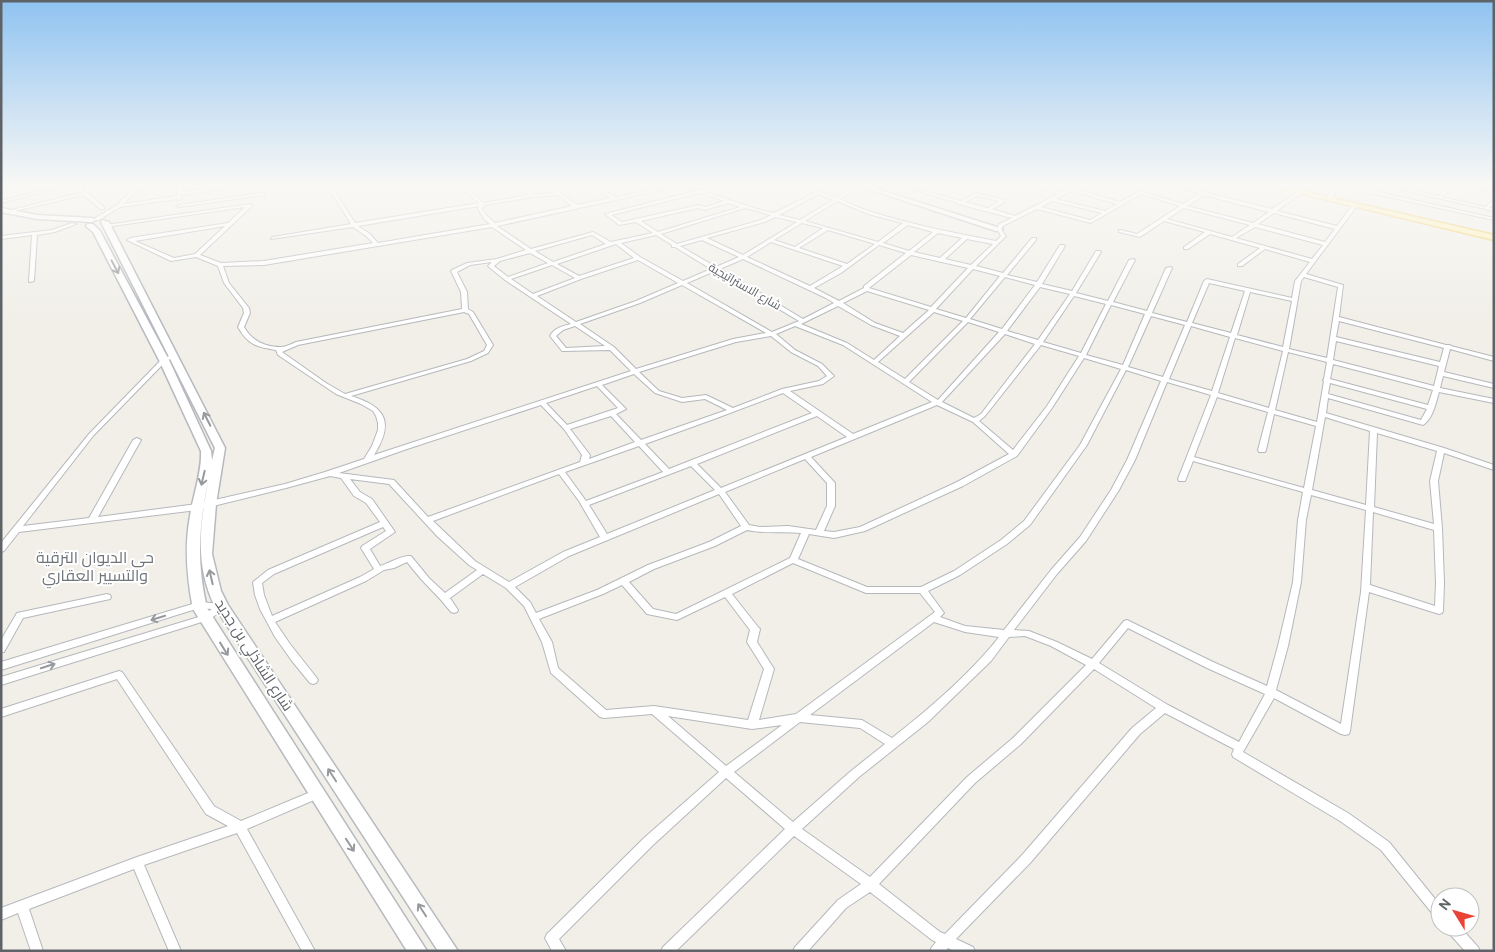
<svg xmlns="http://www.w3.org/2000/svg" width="1495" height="952" viewBox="0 0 1495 952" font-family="Cabin,Cairo,sans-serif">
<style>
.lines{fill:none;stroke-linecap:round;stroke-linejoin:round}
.street-casing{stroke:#b5b8bc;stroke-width:2}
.secondary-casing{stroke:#b6babf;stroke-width:3}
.primary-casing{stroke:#f2c960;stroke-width:3}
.street{fill:#fff;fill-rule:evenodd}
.secondary{fill:#fff;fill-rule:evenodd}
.primary{fill:#fff2af;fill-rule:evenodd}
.oneway{stroke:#979a9d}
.labels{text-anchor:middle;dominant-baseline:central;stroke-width:4;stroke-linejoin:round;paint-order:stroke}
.far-street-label{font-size:12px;fill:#5f6368;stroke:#fff}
.street-label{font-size:15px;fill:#5f6368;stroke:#fff}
.neighbourhood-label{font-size:16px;fill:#70757a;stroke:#fff}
</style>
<rect width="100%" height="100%" fill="#f1efe8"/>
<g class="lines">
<defs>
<path id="street" d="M1 186H10L1 188Z
M59 186H65L1 203V201Z
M82 186H86L91 189V191L88 193 104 207V209H100L84 195 6 213 4 212 83 192 86 190Z
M136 186H158L156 187 137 189 124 204 177 196 178 186H182V192L233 186H242L240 187 182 195 181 199 179 200 177 199 120 207 99 220H95V218L117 205Z
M327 186H331L355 223 479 203 463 189V188L465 186H469L468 188 483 203 529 195 518 186H522L534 195 555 193 547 186H551L577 205 611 198 592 186H597L616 197 668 186H675L616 200 579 208 577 209H575L497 226 531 249 593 232 611 242 653 233 636 222 619 225 605 214 695 191 681 187V186C688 186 694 190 701 190 709 190 717 186 725 186V187L705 192 757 209 774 213 815 193 801 187V186H806L836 198 855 186H860L840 199C851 204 861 209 872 212 913 225 955 233 996 241L1001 236 997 229 999 224 1012 218 958 204V203L904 187 906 186 961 201 976 193 1005 200V202L992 209 1015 216 1058 194 1035 187V186H1040L1062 192 1075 186H1080L1076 189 1120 202 1137 193 1118 186H1123L1183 204 1200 193 1174 187V186H1180L1203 192 1212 186H1216L1207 193 1272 209 1299 191H1301V193L1277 211 1337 226 1353 204H1357V206L1306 274 1343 285 1339 317 1446 345H1450L1451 346 1494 357V361L1450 349 1444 372 1494 384V388L1443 376 1440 388 1494 399V403L1439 392C1436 402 1433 419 1423 425L1328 398 1326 413 1444 448 1494 465V470L1444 453 1438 481 1442 528 1444 583 1443 611 1442 613 1439 614 1369 592 1350 731 1349 734 1345 735 1341 734 1274 698 1243 752 1348 813 1389 842 1440 905V920L1436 918 1381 850 1340 821 1233 757 1232 754 1234 749 1165 713 1140 734 1031 862 956 939 973 947 975 951H954L948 948 945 951H930L932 947 936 942 932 940 870 892 846 908 808 951H793L795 947 838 900 861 884 794 836 676 951H661L663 947 785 829 726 778 652 846 559 939 566 951H552L545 938 547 934 644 838 719 772 652 714 604 718 600 717 551 673 542 642 524 606 506 588 483 574 450 598 458 610 457 612 454 613 451 612 441 600 421 579 407 562 394 568 384 570 366 581 275 622 290 644 316 677 318 680 316 683 313 684 310 683 292 661 275 637 260 609 255 595 253 582 268 570 380 522 366 503 354 496 341 478 330 476 286 488 197 510 19 532 4 551 1 552V543L89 434 162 359 172 355H176L177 356 166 361 93 436 23 526 89 518 133 440 137 438 141 440 98 517 197 504 285 484 325 472 364 459 372 446 378 430V423L376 416 373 411 361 404 336 394 278 355 276 350C257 347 248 345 238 327L244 313 243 308 224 283 218 266 196 257 171 261 127 240 130 238 228 223 245 207 106 227 104 226 106 225 250 204 252 205V206L200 255 221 263 264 261 373 243 366 236 353 227 271 239V238L273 237 351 224ZM1072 191 1117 204 1105 211 1056 199ZM700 193 724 201 705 207 699 205 622 222 611 215ZM819 194 833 200 800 220 779 215ZM1141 194 1180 206 1137 234 1121 230H1119V232L1140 237 1164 221 1205 232 1184 247V249H1188L1210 234 1260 248 1238 264V266H1242L1265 249 1310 262 1295 281 1292 298 1207 279 1204 281 1187 322 1152 313 1172 268 1171 267 1166 268 1147 311 1113 302 1135 260 1134 259 1129 260 1108 301 1076 293 1101 252 1100 251H1096L1072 291 1042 284 1065 246 1064 245H1060L1037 282 1007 275 1036 240V238H1032L1003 273 976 266 1006 236 1001 229 1003 226 1037 209 1091 223ZM558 195 572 206 495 223 488 217 482 209 484 205 533 197ZM1204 195 1269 212 1253 223 1187 206ZM977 196 999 201 988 208 965 202ZM837 201 868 214 903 223 878 242 805 221ZM1052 201 1102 213 1090 220 1041 207ZM729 203 740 207 658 232 641 221 698 208 704 210ZM479 206 478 209 484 219 490 224 378 243 370 234 358 226ZM745 208 771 215 761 220 677 244 661 234ZM1184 208 1250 225 1232 237 1167 219ZM1274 213 1335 229 1325 242 1258 224ZM775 217 797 222 743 255 707 238 765 222ZM802 223 823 228 795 247 774 240ZM908 225 933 232 909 251 883 243ZM225 226 195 254 174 258 135 241ZM492 227 526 250 497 259 467 263 452 270 451 271 461 292 462 309 296 342C291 344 286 347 281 347 265 347 252 341 244 327L250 313 249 308 229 283 223 266 264 265ZM1255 227 1323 245 1312 259 1236 238ZM828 230 875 244 847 264 799 248ZM938 233 962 238 940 258 914 252ZM592 235 606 244 553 262 535 251ZM656 235 672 245V247H675L711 269 683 281 640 257 621 243ZM967 239 993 244 971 265 945 259ZM702 240 739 257 716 267 680 246ZM771 242 843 266 810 286 747 257ZM616 244 634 258 579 276 557 264ZM879 245 906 253 864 286V288L839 301 814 288 841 273ZM530 253 548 263 508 277 494 266 500 261ZM911 255 968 268 931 307 869 288ZM743 259 826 298 834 303 803 319 720 269ZM638 260 678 283 636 301 576 322 537 296 581 279ZM492 262 488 266 489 267 505 280 571 324C563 326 554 328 550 336L562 351 610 350 631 371 374 455C394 423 387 407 351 396L471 361 488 353 493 345 473 312 468 309 467 292 457 272 470 265ZM552 265 575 278 533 294 511 279ZM973 269 1000 276 966 318 936 309ZM715 271 799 321 772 332 687 283ZM1005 277 1035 285 1002 329 970 319ZM1304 277 1338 287 1327 358 1289 349 1301 281ZM1209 283 1245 291 1231 333 1192 323ZM682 285 766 333 733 339 636 369 614 347 580 324 640 303ZM1040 287 1070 294 1038 340 1007 331ZM867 291 929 310 903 333 875 323 843 303ZM1250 292 1292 301 1283 347 1237 335ZM1074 296 1106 304 1081 353 1043 342ZM1111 305 1145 314 1123 365 1086 355ZM838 306 871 325 900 336 874 360 847 343 801 324ZM464 312 469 314 487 345 484 351 467 359 345 394 326 383 282 352 298 345ZM934 312 963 321 905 379 878 362ZM1151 316 1185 325 1163 377 1128 367ZM1339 321 1444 348 1440 362 1336 337ZM968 322 999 332 938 400 909 382ZM575 326 605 346 566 348 556 336 563 330ZM795 326 843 345 932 402 853 434 790 391 823 384 834 376 822 364 795 350 776 334ZM1191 326 1230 337 1212 391 1169 379ZM1005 334 1035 344 981 414 974 418 942 402ZM771 336 791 352 818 366 827 376 819 381 782 389 733 408 706 395 682 398 659 391 639 372 736 342ZM1235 338 1283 351 1269 408 1218 393ZM1336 341 1439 366 1434 386 1333 360ZM1041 345 1079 356 1047 406 1013 450 979 421 985 416ZM1288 352 1327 362 1324 379 1323 380 1324 381 1317 422 1275 410ZM1084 358 1121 369 1080 445 1024 521 1001 540 954 571 921 587H867L798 559 809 534 834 538 865 531 963 486 1017 456 1052 408ZM1333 364 1433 390 1428 405 1330 379ZM1126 370 1161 381 1127 460 1111 490 1080 537 1051 570 1004 630 965 626 940 617 944 613 928 591 960 575 1007 544 1030 525 1087 445ZM634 374 655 393 682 402 705 399 727 410 641 440 616 414 626 409 602 385ZM1167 382 1211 395 1178 479 1179 481H1185L1193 461 1303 492 1298 520 1293 582 1278 646 1267 686 1213 662 1127 620 1124 621 1092 659 1057 642 1029 631 1014 630 1057 574 1086 541 1119 490 1135 460ZM1330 383 1427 409 1421 420 1328 394ZM597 386 618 408 567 425 546 403ZM783 393 812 413 669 469 645 444 714 419ZM1217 397 1268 412 1258 450 1259 452H1265L1266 450 1274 414 1316 426 1304 488 1194 457ZM541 405 564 429 582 455 580 462 428 517 394 480 339 473 407 449ZM937 405 973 422 1009 454 957 482 860 527 834 532 824 531 835 506V483L811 457ZM611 416 635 442 589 459 590 455 570 429ZM817 416 847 437 721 488 697 464ZM1325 417 1370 431 1366 505 1312 490ZM1377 433 1437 451 1430 481 1434 524 1374 507ZM639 446 663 472 586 501 565 472ZM805 459 827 483V506L816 530 788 526 760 527 749 525 725 492ZM691 466 715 490 607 534 589 505ZM559 474 579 501 600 537 563 552 509 582 475 561 433 521ZM350 479 389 484 437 536 469 565 477 570 445 593 429 578 411 556C401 555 390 563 380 566L370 549 395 532 372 499 360 492ZM719 494 741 526 709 542 648 565 597 590 536 613 530 602 515 587 569 556ZM1311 495 1366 510 1361 592 1341 724 1276 690 1288 646 1301 582 1306 520ZM1373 512 1434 530 1436 583 1435 606 1370 585ZM383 527 386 531 362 546 361 548 374 569 360 577 272 616 264 595 262 583 274 574ZM747 530C765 534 783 531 801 533L790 558 676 614 653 609 629 582 654 569 715 546ZM793 563 866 593H920L935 612 796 714 759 720 774 669 757 642 760 629 758 627 732 594ZM622 585 647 614 677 620 725 597 750 630 747 642 764 669 748 720 654 706 606 710 558 668 552 642 539 619 603 594ZM934 622 965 632 999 637C970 674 929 709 892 738L862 720 810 715ZM1128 628 1207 668 1265 694 1239 742 1168 705 1099 663ZM1025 636 1051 646 1086 665 1013 738 967 777 870 877 802 829 859 777 928 722 991 661 1009 637ZM1094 669 1156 708 1132 728 1023 854 945 934 940 932 879 884 975 783 1021 744ZM668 716 752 729 782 725 726 766ZM800 722 860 728 885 744 851 771 793 822 734 772Z
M1335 186H1339L1332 197H1328V196Z
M1363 186H1367L1366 188 1369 190 1494 218V220L1366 192 1361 188Z
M1386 186H1392L1438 196 1449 186H1453L1442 197 1485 207 1494 200V204L1489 208 1494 209V211Z
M1467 186H1474L1494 190V192Z
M262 193H264V195L179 207 177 206 179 205Z
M72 223 76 224 55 232 37 235 34 281 29 282 32 235 1 239V236L52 230Z
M107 594 110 595 111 597 110 599 23 618 4 652H1V640L17 613Z
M199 602 222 604 225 605 226 607 225 609 208 620 1 685V677L202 616 212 609 199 608 1 670V662Z
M119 671 122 672 214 806 241 821 313 791 317 789 321 791 322 794 321 797 247 829 315 951H302L237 833 144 865 181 951H169L134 869 29 909 43 951H31L18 913 1 920V908L137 857 228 826 206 814 117 679 1 717V709Z
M1445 927H1460L1478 947 1480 951H1465L1447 931Z"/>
<path id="secondary" d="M859 186H868L1003 229 996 231Z
M1 208 37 215 92 218 96 220 92 222 37 219 1 212Z
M102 220 109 222 225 448 216 504 212 554 221 591 228 605 458 951H438L215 607C194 563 200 524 209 477 199 524 196 561 207 608L427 951H407L193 609C187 578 184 548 190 516 193 495 202 473 201 451L159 360 93 232 86 226 87 224H93L100 231 169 360 211 451 212 460 215 448 101 222Z"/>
<path id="primary" d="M1269 186H1281L1494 235V240Z"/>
</defs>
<use href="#street" class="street-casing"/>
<use href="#secondary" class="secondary-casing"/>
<use href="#primary" class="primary-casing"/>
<use href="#street" class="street"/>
<use href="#secondary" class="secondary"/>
<use href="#primary" class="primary"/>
</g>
<defs><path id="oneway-shaft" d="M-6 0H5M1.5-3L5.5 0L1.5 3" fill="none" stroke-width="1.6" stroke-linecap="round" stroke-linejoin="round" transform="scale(1.25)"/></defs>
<g class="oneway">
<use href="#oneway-shaft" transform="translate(115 267) rotate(62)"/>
<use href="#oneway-shaft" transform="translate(207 419) rotate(-117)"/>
<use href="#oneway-shaft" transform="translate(203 478) rotate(103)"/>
<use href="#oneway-shaft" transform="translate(211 577) rotate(-103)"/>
<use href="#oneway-shaft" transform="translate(158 618) rotate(163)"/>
<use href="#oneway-shaft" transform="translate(224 649) rotate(58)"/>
<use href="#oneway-shaft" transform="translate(48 666) rotate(-18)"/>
<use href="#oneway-shaft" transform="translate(332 775) rotate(-123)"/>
<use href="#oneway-shaft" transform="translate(350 845) rotate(57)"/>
<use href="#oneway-shaft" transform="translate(422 910) rotate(-123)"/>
</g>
<linearGradient id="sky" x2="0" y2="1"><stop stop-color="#8fc3f1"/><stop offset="0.58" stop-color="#f9f8f5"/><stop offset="1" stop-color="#f9f8f5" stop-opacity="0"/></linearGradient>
<rect width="1495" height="319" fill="url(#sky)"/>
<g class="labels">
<g class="far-street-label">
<text transform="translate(745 286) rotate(30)">شارع الاستراتيجية</text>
</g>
<g class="street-label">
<text transform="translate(254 655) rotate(57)">شارع الشاذلي بن جديد</text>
</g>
<g class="neighbourhood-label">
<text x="95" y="557">حي الديوان الترقية<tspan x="95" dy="18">والتسيير العقاري</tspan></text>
</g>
</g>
<rect width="1495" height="952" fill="none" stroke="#5f6368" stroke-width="5"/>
<g transform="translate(1455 912) rotate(307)"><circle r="24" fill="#ffffff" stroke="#bfc1c3"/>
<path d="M0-4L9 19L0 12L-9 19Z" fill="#ea4335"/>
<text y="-8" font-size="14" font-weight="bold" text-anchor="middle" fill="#5f6368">N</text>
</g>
</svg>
